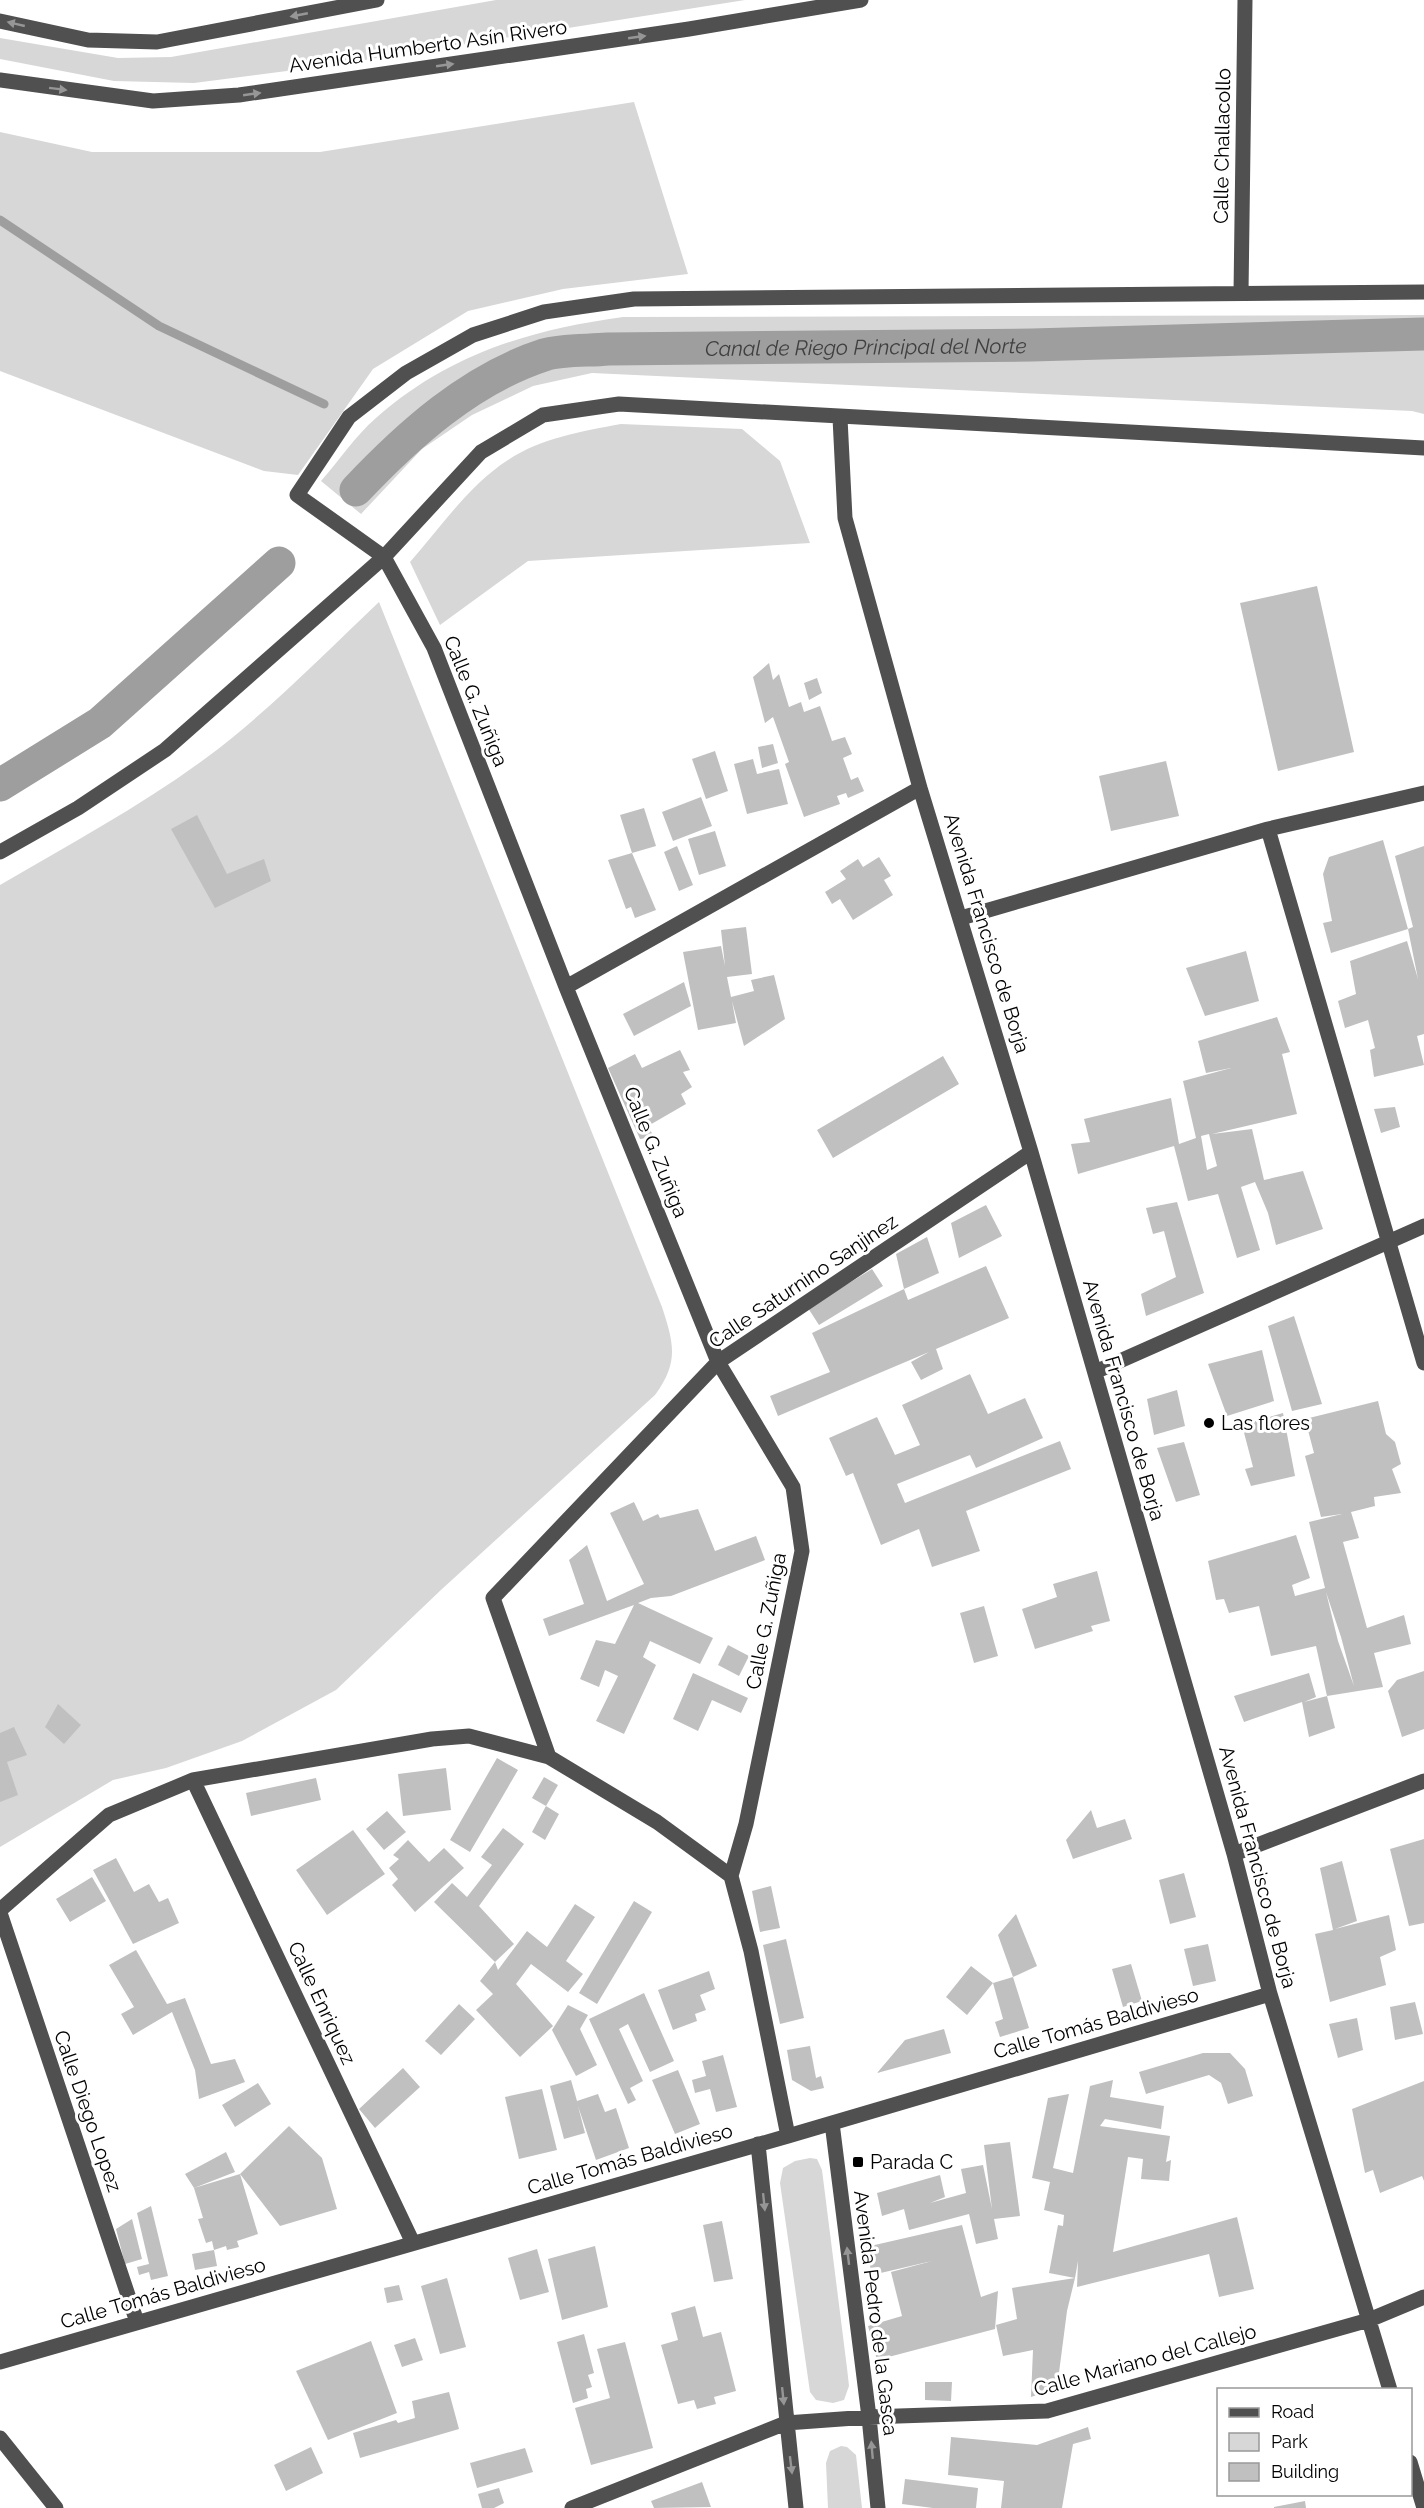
<svg xmlns="http://www.w3.org/2000/svg" width="1424" height="2508" viewBox="0 0 1424 2508" font-family="Raleway,sans-serif">
<style>
.green{fill:#d7d7d7}
.lines{fill:none;stroke-linecap:round;stroke-linejoin:round}
.stream{stroke:#9e9e9e;stroke-width:9}
.canal{stroke:#9e9e9e;stroke-width:33}
.building{fill:#c0c0c0;fill-rule:evenodd}
.minor{stroke:#505050;stroke-width:15}
.oneway{fill:#969696}
.poi-dot{fill:#000;stroke:#fff;stroke-width:2}
.labels{text-anchor:middle;dominant-baseline:central;stroke-width:6;stroke-linejoin:round;paint-order:stroke}
.street-label{font-size:20px;fill:#000;stroke:#fff}
.poi-label{font-size:20px;fill:#000;stroke:#fff;text-anchor:start}
.water-label{font-size:21px;font-style:italic;fill:#3f3f3f;stroke:#fff}
</style>
<rect width="100%" height="100%" fill="#fff"/>
<path class="green" d="M496 0H745L333 65 194 83 114 81 0 59V38L118 58 171 57Z
M634 102 688 274 563 289 468 311 373 369 298 475 264 471 0 371V132L92 152H320Z
M1424 315V414L1412 411 592 373 533 386 472 415 422 449 361 514 321 481C339 461 355 436 376 418 449 354 529 330 623 317Z
M621 424 742 429 780 461 810 543 528 561 440 625 410 562C440 528 469 485 508 460 541 438 583 431 621 424Z
M379 602 662 1307C674 1344 679 1362 655 1395L442 1589 336 1690 242 1741 166 1768 113 1780 0 1847V885C70 844 141 806 206 758 268 712 323 655 379 602Z
M810 2158 817 2159 822 2170 847 2368 849 2386 844 2400 833 2403 816 2400 810 2392 780 2183 783 2168 795 2161Z
M841 2446 847 2447 856 2455 862 2508H828L826 2463 830 2451Z"/>
<g class="lines">
<path class="stream" d="M0 220 159 326 324 404"/>
<g class="canal">
<path id="s1" d="M356 490C408 435 470 379 544 355 563 349 588 351 608 349L1032 345 1424 334"/>
<path d="M0 785 100 723 279 563"/>
</g>
</g>
<path class="building" d="M1317 586 1354 752 1278 771 1240 603Z
M769 663 773 680 779 674 789 707 801 702 804 712 820 706 832 741 845 737 852 754 843 758 851 780 858 777 864 791 848 798 846 793 837 796 840 804 804 817 785 764 789 762 773 717 765 723 753 677Z
M817 678 822 693 809 700 804 683Z
M773 744 778 763 762 768 758 747Z
M715 751 728 791 706 799 692 759Z
M753 759 757 774 779 769 788 804 747 814 734 764Z
M1166 761 1179 816 1111 831 1099 776Z
M701 797 712 826 673 841 662 812Z
M644 808 656 846 632 853 656 910 635 918 631 907 626 909 608 860 632 853 620 815Z
M197 815 227 874 264 859 271 881 215 908 171 829Z
M715 831 726 866 699 875 688 839Z
M1383 840 1408 929 1413 927 1395 856 1424 846V1034L1417 1036 1424 1065 1374 1077 1370 1050 1375 1048 1368 1020 1345 1028 1338 1001 1356 994 1350 961 1407 941 1418 979 1408 929 1331 953 1323 923 1332 921 1323 874 1329 857Z
M677 846 693 885 679 891 664 852Z
M879 857 891 876 884 880 893 895 853 920 840 899 832 904 825 892 846 879 840 871 858 859 863 867Z
M746 927 752 974 727 977 731 997 754 991 751 980 774 975 785 1019 744 1046 732 1001 736 1023 698 1030 683 952 721 946 725 966 721 930Z
M1246 951 1259 1001 1205 1016 1186 968Z
M684 982 691 1006 634 1036 623 1014Z
M1277 1017 1290 1052 1282 1054 1297 1114 1212 1134 1252 1129 1264 1180 1303 1171 1323 1229 1276 1245 1268 1213 1255 1182 1241 1187 1260 1250 1237 1258 1218 1194 1188 1201 1174 1146 1078 1174 1071 1144 1090 1142 1084 1119 1171 1098 1179 1144 1196 1138 1183 1081 1231 1068 1206 1073 1198 1041ZM1209 1134 1217 1166 1207 1170 1201 1136Z
M680 1050 690 1070 683 1072 692 1087 681 1094 686 1104 648 1126 654 1137 640 1139 608 1068 635 1054 642 1068Z
M943 1056 959 1084 833 1158 817 1130Z
M1395 1107 1400 1127 1381 1133 1374 1109Z
M1177 1202 1204 1293 1146 1316 1141 1294 1176 1277 1164 1231 1153 1234 1146 1208Z
M986 1205 1002 1236 959 1258 951 1223Z
M927 1237 939 1273 904 1289 896 1254Z
M986 1266 1009 1318 936 1349 943 1369 921 1380 911 1362 929 1352 778 1416 770 1396 830 1372 812 1333 904 1289 908 1300Z
M872 1269 883 1286 819 1325 808 1308Z
M1294 1316 1322 1404 1292 1411 1268 1326Z
M1262 1350 1274 1401 1227 1416 1208 1364Z
M970 1374 988 1414 1025 1398 1043 1438 976 1468 970 1455 897 1484 905 1503 1060 1441 1071 1469 966 1511 980 1551 932 1567 919 1529 881 1545 853 1473 846 1476 829 1438 877 1417 895 1455 920 1445 902 1405Z
M1177 1390 1185 1426 1154 1435 1147 1399Z
M1378 1401 1386 1434 1395 1442 1401 1464 1392 1469 1401 1493 1374 1497 1375 1506 1351 1512 1359 1538 1343 1542 1367 1628 1404 1615 1411 1644 1374 1653 1383 1687 1327 1696 1316 1646 1271 1656 1259 1606 1229 1613 1224 1599 1216 1600 1208 1561 1296 1535 1310 1578 1292 1585 1295 1596 1325 1588 1309 1522 1342 1514 1321 1517 1305 1456 1314 1453 1305 1419ZM1326 1592 1341 1637 1354 1686 1338 1641Z
M1283 1413 1295 1476 1251 1486 1245 1469 1253 1467 1242 1425Z
M1184 1442 1200 1495 1176 1502 1157 1448Z
M634 1502 643 1521 658 1514 660 1518 698 1509 715 1551 756 1536 765 1560 671 1596 651 1598 638 1603 713 1638 700 1664 650 1641 643 1657 656 1665 624 1734 596 1721 618 1676 605 1670 599 1687 580 1679 596 1640 615 1644 634 1605 549 1636 543 1619 584 1604 569 1560 587 1545 607 1601 644 1584 610 1513Z
M1097 1571 1110 1621 1091 1626 1093 1631 1035 1649 1022 1609 1057 1597 1053 1584Z
M984 1606 998 1656 974 1663 960 1613Z
M728 1645 749 1656 739 1676 718 1665Z
M1424 1671V1729L1402 1737 1388 1691 1397 1680Z
M693 1673 748 1698 741 1713 712 1700 698 1731 673 1719Z
M1309 1673 1316 1697 1304 1702 1327 1696 1335 1728 1309 1737 1302 1702 1244 1722 1234 1696Z
M58 1704 81 1725 64 1744 45 1727Z
M14 1727 27 1755 7 1762 18 1795 0 1802V1733Z
M497 1758 518 1770 470 1852 450 1840Z
M446 1768 451 1810 403 1816 398 1774Z
M544 1777 558 1785 546 1806 532 1798Z
M316 1778 321 1800 251 1816 246 1793Z
M546 1806 559 1814 545 1840 532 1832Z
M1091 1810 1097 1828 1125 1819 1132 1839 1073 1859 1066 1840Z
M387 1811 406 1832 384 1850 366 1829Z
M503 1828 524 1844 479 1906 514 1944 495 1962 434 1902 452 1883 467 1897 492 1865 481 1857Z
M353 1830 385 1874 327 1915 296 1870Z
M1424 1839V1923L1409 1926 1390 1849Z
M408 1840 429 1862 444 1848 464 1868 415 1912 392 1885 398 1879 389 1868 399 1859 393 1855Z
M116 1858 134 1892 149 1884 159 1902 168 1898 179 1923 133 1944 93 1870Z
M1342 1861 1357 1921 1335 1929 1389 1915 1396 1950 1380 1957 1386 1985 1330 2002 1315 1934 1333 1930 1320 1868Z
M1184 1873 1196 1917 1170 1924 1159 1880Z
M92 1877 106 1901 70 1922 56 1899Z
M771 1886 780 1928 760 1932 752 1891Z
M634 1901 652 1912 597 2004 579 1993Z
M575 1904 595 1917 566 1961 583 1974 568 1992 531 1964 516 1984 553 2026 520 2057 476 2010 493 1994 480 1981 495 1962 498 1970 527 1931 547 1947Z
M1016 1914 1037 1966 1013 1977 998 1935Z
M786 1939 804 2018 780 2024 763 1945Z
M1208 1944 1216 1981 1193 1986 1184 1949Z
M136 1950 167 2004 185 1998 211 2064 235 2059 245 2082 199 2099 195 2070 172 2012 133 2035 121 2014 134 2007 109 1965Z
M1131 1964 1142 2001 1123 2007 1112 1969Z
M971 1966 993 1983 967 2015 946 1997Z
M709 1971 715 1989 700 1995 706 2010 695 2014 697 2021 673 2030 658 1990Z
M1013 1977 1029 2028 1000 2037 995 2022 1003 2019 993 1983Z
M644 1993 674 2061 650 2072 628 2024 619 2029 643 2081 630 2088 636 2100 628 2104 589 2019Z
M1415 2002 1423 2034 1395 2040 1390 2007Z
M459 2004 475 2019 441 2055 425 2041Z
M568 2005 588 2015 580 2029 597 2065 576 2076 552 2030Z
M1357 2018 1363 2050 1338 2058 1329 2024Z
M944 2029 951 2053 877 2073 905 2040Z
M810 2046 816 2078 821 2076 824 2088 811 2091 792 2080 787 2050Z
M1203 2053H1230L1245 2069 1253 2096 1228 2104 1221 2083 1209 2075 1146 2094 1139 2072Z
M723 2055 737 2107 716 2112 710 2089 695 2093 692 2080 706 2076 702 2061Z
M403 2068 420 2087 375 2128 359 2109Z
M678 2070 700 2124 675 2134 652 2080Z
M571 2080 577 2101 598 2094 605 2112 616 2108 629 2148 596 2160 578 2106 585 2133 564 2139 550 2086Z
M1113 2080 1110 2097 1164 2106 1161 2129 1105 2119 1100 2126 1170 2136 1166 2162 1171 2160 1169 2181 1141 2179 1143 2159 1128 2157 1113 2252 1237 2217 1254 2289 1219 2297 1209 2254 1077 2287 1078 2261 1075 2278 1049 2273 1058 2225 1063 2226 1064 2215 1044 2210 1050 2182 1032 2178 1048 2098 1069 2094 1053 2168 1073 2173 1090 2086Z
M1424 2081V2181L1422 2176 1380 2193 1373 2170 1365 2173 1352 2109Z
M258 2083 271 2104 235 2127 222 2105Z
M542 2089 557 2150 519 2159 505 2097Z
M289 2126 322 2158 337 2209 280 2226 240 2174Z
M1010 2142 1020 2216 994 2219 998 2239 976 2244 969 2214 909 2230 904 2209 882 2216 877 2193 940 2175 945 2197 930 2203 966 2193 961 2169 983 2165 992 2209 984 2145Z
M226 2152 235 2172 194 2188 185 2174Z
M240 2174 258 2234 237 2241 239 2247 227 2250 226 2246 214 2250 212 2241 206 2243 198 2219 203 2218 194 2188Z
M151 2206 168 2276 151 2280 149 2272 139 2275 137 2267 149 2264 137 2213Z
M132 2219 142 2259 125 2264 116 2229Z
M722 2221 733 2279 714 2282 703 2225Z
M962 2225 981 2297 998 2291 995 2329 877 2360 868 2326 902 2316 891 2272 932 2261 872 2275 866 2247Z
M595 2246 608 2307 562 2320 548 2259Z
M537 2249 549 2292 520 2300 508 2258Z
M214 2250 217 2266 195 2270 192 2254Z
M447 2278 466 2347 440 2354 421 2286Z
M1075 2278 1067 2311 1057 2388 1031 2397 1033 2350 1003 2356 996 2325 1017 2319 1012 2288Z
M399 2285 403 2300 387 2303 384 2288Z
M695 2306 703 2337 721 2332 736 2391 714 2397 716 2404 697 2409 694 2400 678 2404 661 2345 678 2340 671 2313Z
M584 2334 594 2373 588 2375 592 2387 586 2389 588 2398 573 2403 557 2342Z
M415 2338 423 2360 402 2367 394 2345Z
M371 2341 397 2413 328 2440 296 2371Z
M625 2342 653 2448 591 2465 575 2408 610 2398 597 2349Z
M925 2382H952L951 2401 925 2400Z
M449 2392 459 2429 360 2458 353 2433 396 2420 398 2423 415 2418 412 2401Z
M1088 2427 1091 2439 1073 2444 1062 2508H1001L1004 2481 948 2475 951 2437 1037 2445Z
M311 2447 323 2473 286 2491 274 2465Z
M525 2448 533 2472 477 2488 470 2463Z
M905 2479 978 2488 976 2508H933L902 2504Z
M702 2482 711 2507 654 2508 651 2501Z
M499 2488 504 2503 494 2508H482L478 2494Z
M1305 2501 1306 2508H1274V2507Z"/>
<g class="lines">
<path class="minor" d="M0 21 88 40 157 42 377 0
M0 80 153 101 239 95 689 29 861 0
M1241 293 1245 0
M840 418 845 518 920 788 1031 1152 1234 1854 1270 1994 1390 2390
M1268 829 1424 1363
M0 852 78 808 165 750 384 557 481 452 543 415 619 404 1424 448
M961 918 1268 829 1424 793
M566 987 920 788
M1095 1372 1424 1226
M549 1757 493 1598 718 1362 1031 1152
M193 1780 413 2243
M1234 1854 1424 1781
M731 1876 746 1824 802 1551 793 1487 718 1362 566 987 434 648 384 557 297 495 349 417 406 373 473 335 544 312 634 299 1424 292
M0 1910 109 1815 193 1780 432 1739 469 1736 549 1757 657 1822 731 1876 751 1951 788 2136
M0 1913 137 2322
M832 2123 869 2417 878 2508
M758 2144 796 2508
M0 2362 788 2136 1270 1994
M0 2438 56 2508
M1410 2462 1424 2508
M572 2508 786 2423 869 2417 1047 2411 1369 2320 1424 2297"/>
</g>
<defs><path id="oneway-solid" d="M-6-.8H1V-3.2L6.5 0L1 3.2V.8H-6Z" transform="scale(1.5)"/></defs>
<g class="oneway">
<use href="#oneway-solid" transform="translate(299 15) rotate(169)"/>
<use href="#oneway-solid" transform="translate(16 24) rotate(-167)"/>
<use href="#oneway-solid" transform="translate(637 37) rotate(-8)"/>
<use href="#oneway-solid" transform="translate(445 65) rotate(-8)"/>
<use href="#oneway-solid" transform="translate(58 89) rotate(7)"/>
<use href="#oneway-solid" transform="translate(252 94) rotate(-8)"/>
<use href="#oneway-solid" transform="translate(764 2202) rotate(84)"/>
<use href="#oneway-solid" transform="translate(848 2256) rotate(-97)"/>
<use href="#oneway-solid" transform="translate(783 2396) rotate(84)"/>
<use href="#oneway-solid" transform="translate(872 2450) rotate(-95)"/>
<use href="#oneway-solid" transform="translate(791 2465) rotate(83)"/>
</g>
<g class="poi-dot">
<circle cx="1209" cy="1423" r="6"/>
<rect x="852" y="2156" width="12" height="12" rx="3"/>
</g>
<g class="labels">
<g class="street-label">
<text transform="translate(428 46) rotate(-8)">Avenida Humberto Asín Rivero</text>
<text transform="translate(1222 146) rotate(-89)">Calle Challacollo</text>
<text transform="translate(476 701) rotate(68)">Calle G. Zuñiga</text>
<text transform="translate(987 933) rotate(73)">Avenida Francisco de Borja</text>
<text transform="translate(656 1152) rotate(68)">Calle G. Zuñiga</text>
<text transform="translate(803 1281) rotate(-34)">Calle Saturnino Sanjinez</text>
<text transform="translate(1124 1400) rotate(74)">Avenida Francisco de Borja</text>
<text transform="translate(766 1621) rotate(-79)">Calle G. Zuñiga</text>
<text transform="translate(1258 1867) rotate(75)">Avenida Francisco de Borja</text>
<text transform="translate(322 2003) rotate(65)">Calle Enriquez</text>
<text transform="translate(1096 2023) rotate(-16)">Calle Tomás Baldivieso</text>
<text transform="translate(88 2111) rotate(71)">Calle Diego Lopez</text>
<text transform="translate(630 2159) rotate(-16)">Calle Tomás Baldivieso</text>
<text transform="translate(163 2293) rotate(-16)">Calle Tomás Baldivieso</text>
<text transform="translate(876 2313) rotate(83)">Avenida Pedro de la Gasca</text>
<text transform="translate(1145 2360) rotate(-15)">Calle Mariano del Callejo</text>
</g>
<g class="poi-label">
<text x="1221" y="1423">Las flores</text>
<text x="870" y="2162">Parada C</text>
</g>
<g class="water-label">
<text stroke="none"><textPath href="#s1" startOffset="556">Canal de Riego Principal del Norte</textPath></text>
</g>
</g>
<rect x="1217" y="2388" width="195" height="108" fill="#ffffff" stroke="#999999" stroke-width="1.5"/>
<rect x="1229" y="2408" width="30" height="9" fill="#505050" stroke="#999999" stroke-width="1.5"/>
<text x="1271" y="2418" font-size="18" fill="#000000">Road</text>
<rect x="1229" y="2433" width="30" height="18" fill="#d7d7d7" stroke="#999999" stroke-width="1.5"/>
<text x="1271" y="2448" font-size="18" fill="#000000">Park</text>
<rect x="1229" y="2463" width="30" height="18" fill="#c0c0c0" stroke="#999999" stroke-width="1.5"/>
<text x="1271" y="2478" font-size="18" fill="#000000">Building</text>
</svg>
